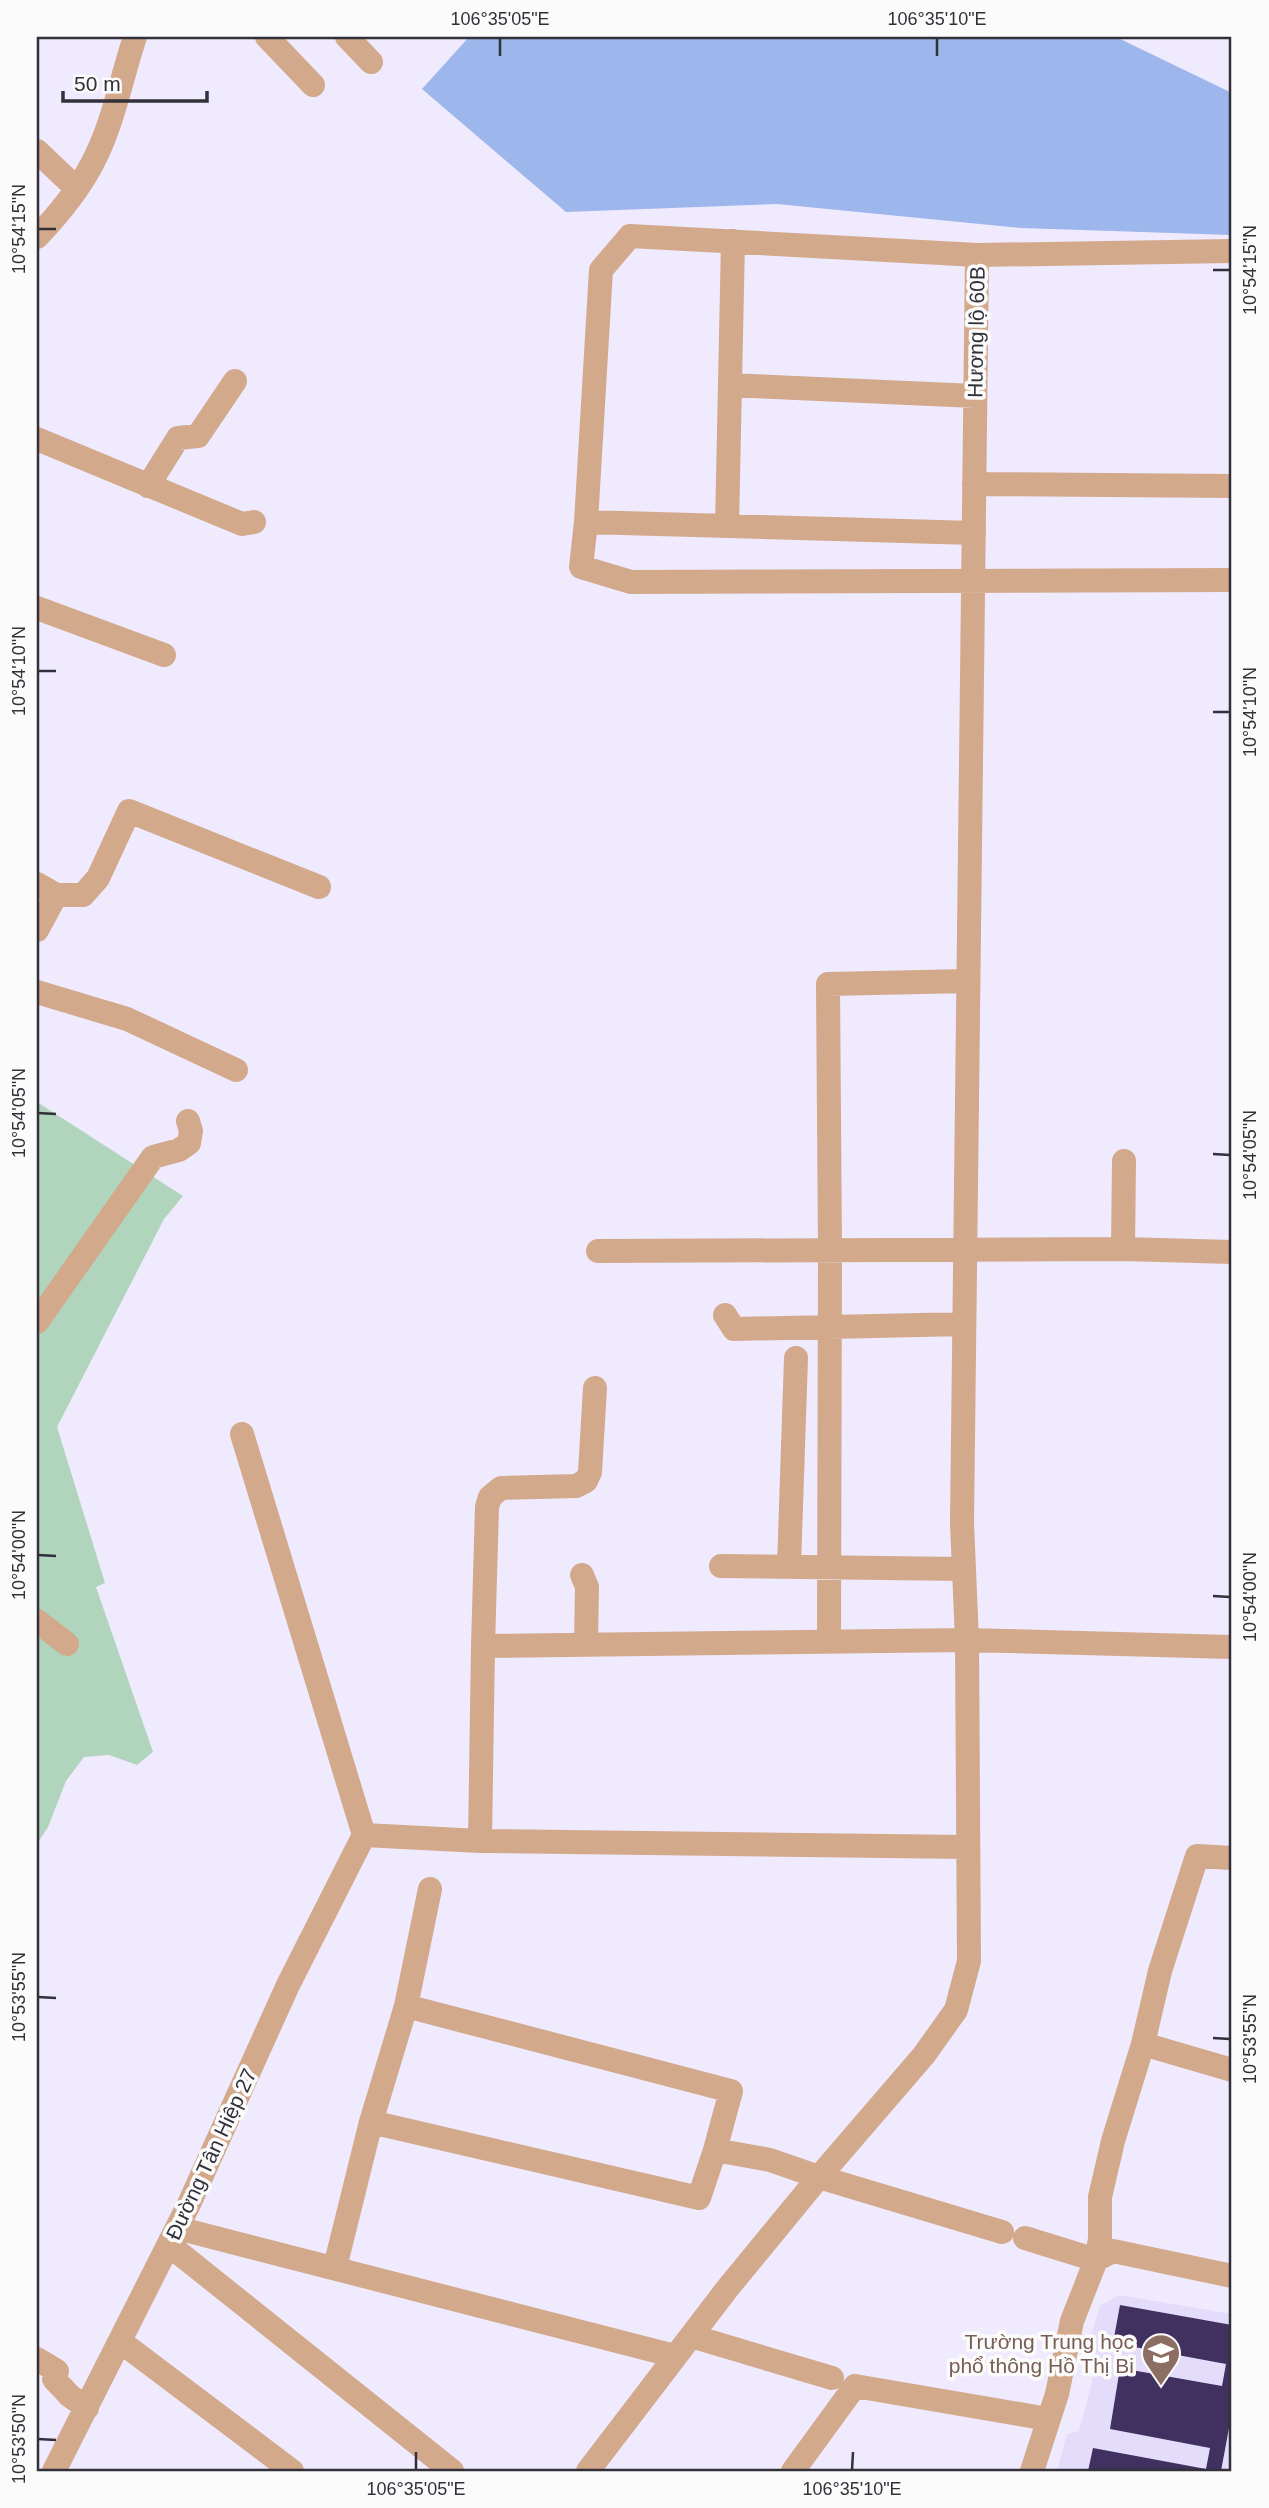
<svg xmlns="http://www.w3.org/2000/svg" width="1269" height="2508" viewBox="0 0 1269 2508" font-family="Helvetica,sans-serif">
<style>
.built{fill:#e4dcfb}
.green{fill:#b0d4bc}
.water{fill:#9db6eb}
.building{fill:#403160}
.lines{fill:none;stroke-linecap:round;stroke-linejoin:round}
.minor{stroke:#d3a98c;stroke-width:24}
.ticks{fill:none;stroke:#323039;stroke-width:2.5}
.labels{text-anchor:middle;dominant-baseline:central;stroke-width:7;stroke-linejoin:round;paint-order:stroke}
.street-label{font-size:21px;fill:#323039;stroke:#fbfbfb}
.education-label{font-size:21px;fill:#785e54;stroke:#fbfbfb;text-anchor:end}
.neatline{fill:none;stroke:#323039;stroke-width:2.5}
.ticks-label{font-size:18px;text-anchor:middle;fill:#323039}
</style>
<rect width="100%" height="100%" fill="#efeafe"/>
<path class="built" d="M1119 2295 1232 2314V2471H1057L1067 2434 1079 2431 1087 2402 1094 2372 1083 2361 1100 2306Z"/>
<path class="green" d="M37 1102 183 1196 164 1219 57 1427 105 1583 96 1587 153 1752 137 1765 109 1755 84 1757 66 1781 48 1827 37 1844Z"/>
<path class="water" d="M469 37H1116L1232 93V235L1021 228 777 204 566 212 422 89Z"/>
<path class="building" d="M1120 2305 1232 2325V2412L1221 2471H1088L1093 2448 1206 2469 1210 2448 1110 2429 1120 2368 1222 2386 1226 2364 1113 2343Z"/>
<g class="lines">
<path class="minor" d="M267 37 313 85
M347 37 371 62
M37 151 76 188
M37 237C57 216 78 191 92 164 113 125 121 79 135 37
M1232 251 977 255 630 236 601 270 586 522 581 567 631 582 1232 580
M730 385 975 396
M37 439 242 524 254 522
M974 484 1232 486
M148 486 178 438 198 436 235 381
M586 522 974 533
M727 526 733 241
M37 608 164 655
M37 884 56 895H83L98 878 129 811 319 887
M37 930 56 895
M37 992 127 1019 236 1070
M1123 1249 1124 1161
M598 1251 1123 1249 1232 1252
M725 1315 734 1329 964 1324
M37 1322 153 1157 179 1150 189 1143 191 1131 188 1121
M242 1434 364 1835
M721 1566 963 1569
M789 1566 796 1358
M582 1575 587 1587 586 1644
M37 1621 67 1644
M829 1641 830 1250 828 984 968 981
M483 1646 967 1640 1232 1647
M364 1835 480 1841 968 1847
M480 1841 483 1646 487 1507 490 1497 501 1488 576 1486 586 1481 590 1472 595 1388
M406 2006 731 2091 715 2150
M1143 2044 1232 2070
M371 2122 406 2006 430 1889
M177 2228 675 2356
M1025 2238 1096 2260 1100 2239V2197L1113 2141 1143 2044 1160 1971 1197 1856 1232 1858
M169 2245 452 2471
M335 2267 371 2122 699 2198 715 2150 770 2160 819 2177 1002 2232
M691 2336 832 2378
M121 2342 292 2471
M37 2359 57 2371 54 2379 70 2396 87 2408
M54 2471 189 2204 288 1985 364 1835
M588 2471 727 2289 819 2177 924 2055 956 2010 969 1961 967 1640 962 1523 977 255
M793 2471 855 2386 1048 2419
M1032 2471 1057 2394 1072 2321 1096 2260 1113 2251 1232 2276"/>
</g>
<path class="ticks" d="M500 56V38M937 56V38M38 229H56M1213 270H1230M38 671H56M1213 712H1230M38 1113 56 1114M1213 1154 1230 1155M38 1555 56 1556M1213 1596 1230 1597M38 1997 56 1998M1213 2038 1230 2039M38 2439 56 2440M416 2470V2452M852 2470 853 2452"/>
<defs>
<symbol id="school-pin" viewBox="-11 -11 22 30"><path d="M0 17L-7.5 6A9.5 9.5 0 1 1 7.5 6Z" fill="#8d6e63" stroke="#fbfbfb"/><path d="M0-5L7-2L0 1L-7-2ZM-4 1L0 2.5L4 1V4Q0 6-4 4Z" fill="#fff"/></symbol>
</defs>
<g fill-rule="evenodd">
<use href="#school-pin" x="1139" y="2331" width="44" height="60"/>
</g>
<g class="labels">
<g class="street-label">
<text transform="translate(976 332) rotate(-89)">Hương lộ 60B</text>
<text transform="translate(211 2154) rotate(-65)">Đường Tân Hiệp 27</text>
</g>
<g class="education-label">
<text x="1134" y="2341">Trường Trung học<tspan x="1134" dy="24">phổ thông Hồ Thị Bi</tspan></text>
</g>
</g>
<rect width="1269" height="2508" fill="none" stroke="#fbfbfb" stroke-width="77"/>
<path d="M63 91v10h144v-10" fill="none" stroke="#323039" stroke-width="3.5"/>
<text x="74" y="91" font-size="21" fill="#323039" stroke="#fbfbfb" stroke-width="5" paint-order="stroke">50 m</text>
<rect x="38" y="38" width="1192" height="2432" class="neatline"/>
<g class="ticks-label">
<text x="500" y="25">106°35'05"E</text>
<text x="937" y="25">106°35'10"E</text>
<text transform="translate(19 229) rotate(-90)" y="6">10°54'15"N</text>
<text transform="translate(1250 270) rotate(-90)" y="6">10°54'15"N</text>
<text transform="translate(19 671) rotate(-90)" y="6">10°54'10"N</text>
<text transform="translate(1250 712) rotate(-90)" y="6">10°54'10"N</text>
<text transform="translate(19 1113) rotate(-90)" y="6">10°54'05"N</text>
<text transform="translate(1250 1155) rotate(-90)" y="6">10°54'05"N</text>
<text transform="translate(19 1555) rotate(-90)" y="6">10°54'00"N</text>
<text transform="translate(1250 1597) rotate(-90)" y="6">10°54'00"N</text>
<text transform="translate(19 1997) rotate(-90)" y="6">10°53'55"N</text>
<text transform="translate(1250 2039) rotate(-90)" y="6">10°53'55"N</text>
<text transform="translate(19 2439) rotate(-90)" y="6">10°53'50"N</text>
<text x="416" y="2495">106°35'05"E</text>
<text x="852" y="2495">106°35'10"E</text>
</g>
</svg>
